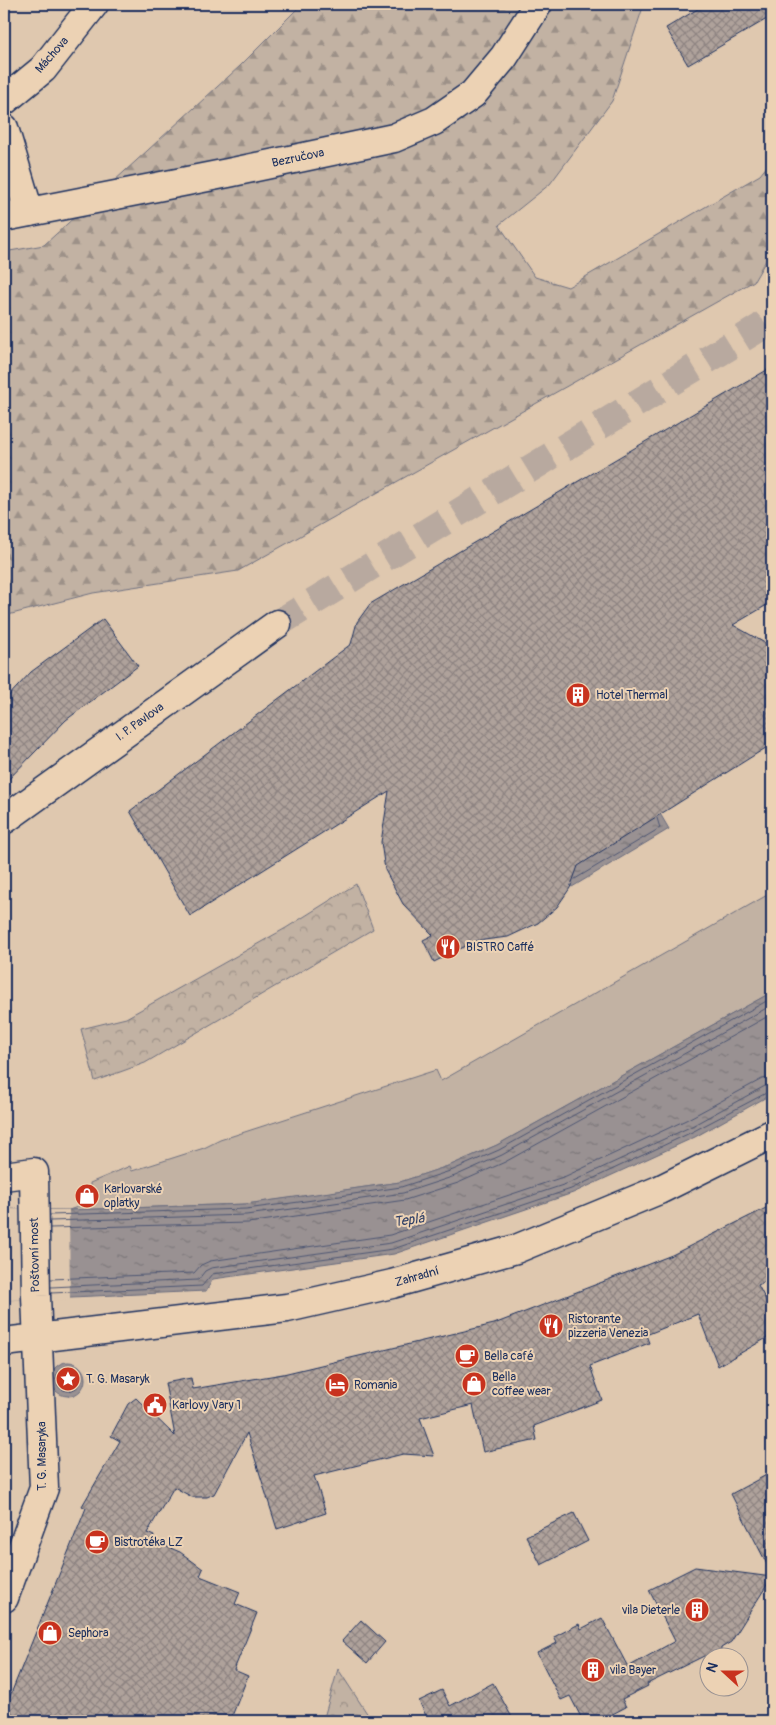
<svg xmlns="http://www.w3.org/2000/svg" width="776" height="1725" viewBox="0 0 776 1725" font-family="Pangolin,sans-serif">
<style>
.grass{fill:#c2b2a3;stroke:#6e7080}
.forest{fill:url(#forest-firs);stroke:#6e7080}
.park{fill:url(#park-crowns);stroke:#6e7080}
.water{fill:url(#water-ripples);stroke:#676a7d}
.pier{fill:#dfc8af}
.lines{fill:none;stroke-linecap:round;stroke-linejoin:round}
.shore{stroke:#4d5673;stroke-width:1}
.building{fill:url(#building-cross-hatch);stroke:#1b2f5e}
.street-tunnel{stroke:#b8a99f;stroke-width:28;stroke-dasharray:28 14;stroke-linecap:butt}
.street-casing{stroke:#1b2f5e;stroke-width:31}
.secondary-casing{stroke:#1b2f5e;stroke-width:31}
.street{stroke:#ecd2b4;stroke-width:28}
.secondary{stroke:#ecd2b4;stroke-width:28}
.labels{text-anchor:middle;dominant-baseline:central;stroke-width:4;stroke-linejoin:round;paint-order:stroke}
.street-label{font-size:12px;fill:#1b2f5e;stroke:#ecd2b4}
.poi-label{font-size:12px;fill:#1b2f5e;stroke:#ecd2b4;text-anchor:start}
.water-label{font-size:14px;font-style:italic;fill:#344368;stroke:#ecd2b4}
</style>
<defs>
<pattern id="forest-firs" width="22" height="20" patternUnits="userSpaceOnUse" patternTransform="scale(1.25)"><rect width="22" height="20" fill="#c2b2a3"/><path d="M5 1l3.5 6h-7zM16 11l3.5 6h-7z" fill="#9d9188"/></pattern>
<pattern id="park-crowns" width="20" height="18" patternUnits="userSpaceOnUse" patternTransform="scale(1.25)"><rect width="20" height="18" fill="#c2b2a3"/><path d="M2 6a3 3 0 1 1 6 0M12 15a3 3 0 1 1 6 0" fill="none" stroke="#9d9188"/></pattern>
<pattern id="water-ripples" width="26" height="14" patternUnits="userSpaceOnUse" patternTransform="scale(1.25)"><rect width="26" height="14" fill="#999192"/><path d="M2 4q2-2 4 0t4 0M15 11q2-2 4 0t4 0" fill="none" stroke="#7c777a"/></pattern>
<pattern id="building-cross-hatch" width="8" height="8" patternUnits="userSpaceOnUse" patternTransform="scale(1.25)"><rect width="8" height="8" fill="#afa29b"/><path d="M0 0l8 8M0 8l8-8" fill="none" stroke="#8e8482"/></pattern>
</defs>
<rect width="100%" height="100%" fill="#dfc8af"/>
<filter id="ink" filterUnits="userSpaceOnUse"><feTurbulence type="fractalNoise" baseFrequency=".02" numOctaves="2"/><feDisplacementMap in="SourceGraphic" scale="10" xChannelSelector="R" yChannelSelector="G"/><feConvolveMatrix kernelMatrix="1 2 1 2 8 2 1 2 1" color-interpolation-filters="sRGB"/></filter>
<g filter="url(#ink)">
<path class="grass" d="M769 894 772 900V992L497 1145 451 1165 400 1182 298 1197 246 1204 69 1210 80 1206H92L90 1183 130 1166 132 1171 204 1148 220 1140 436 1070 441 1081Z"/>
<path class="forest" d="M302 4H644L612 101 550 184 499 225 535 277 568 287 760 175 772 160V250L754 281 238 571 93 593 4 616V252L44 245 240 66Z"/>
<path class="park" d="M356 884 373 929 145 1063 95 1081 81 1029 126 1018 286 928Z
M338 1669 372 1721H323Z"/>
<path class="water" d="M655 805 669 829 572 887 558 864Z
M772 992V1094L695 1137 573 1193 394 1254 213 1279 206 1291 4 1300V1209L69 1210 246 1204 400 1182 451 1165 497 1145Z
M51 1379a17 17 0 1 1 34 0a17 17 0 1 1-34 0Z"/>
<path class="pier" d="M4 1209 69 1210 70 1299 7 1300Z"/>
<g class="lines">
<path class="shore" d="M575 879 660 828 657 818
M50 1215 246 1209 299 1202 401 1187 453 1170 499 1150 772 998
M50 1221 246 1215 300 1208 403 1193 455 1176 502 1155 772 1005
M50 1228 248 1223 405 1200 458 1183 505 1162 772 1014
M51 1279 194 1273 201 1265 210 1261 390 1235 566 1176 686 1120 762 1079 772 1077
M51 1287 198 1280 205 1271 211 1268 391 1243 569 1183 690 1127 765 1086 772 1084
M51 1293 202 1286 212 1274 393 1249 571 1189 692 1132 772 1090
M56 1379a12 12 0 1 1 24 0a12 12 0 1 1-24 0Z"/>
</g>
<path class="building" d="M706 4H772V16L688 65 666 28Z
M772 367V602L733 625 772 647V744L578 866 570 888 557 907 538 923 508 937 476 941 434 962 423 940 433 935 403 904 385 870 381 842 389 791 190 916 130 811 351 644 357 622 370 604Z
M103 619 138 666 66 720 4 784V701L31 672Z
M772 1205V1278L758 1285 772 1312V1335L718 1366 698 1314 646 1335 649 1343 590 1366 602 1400 534 1426 537 1440 483 1452 473 1405 420 1418 434 1456 403 1454 314 1476 326 1513 277 1529 247 1433 214 1494 207 1497H192L174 1487 147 1533 154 1536 153 1541 180 1552 203 1569 200 1576 240 1592 235 1604 257 1613 234 1670 248 1676 230 1721H4V1711L86 1508 82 1506 120 1441 111 1436 128 1404 136 1398 175 1436 165 1383 191 1378 193 1389 283 1374 494 1324 672 1255Z
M772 1472V1574L731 1494Z
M574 1513 588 1541 541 1565 526 1536Z
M695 1567 772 1577 731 1642 721 1648V1658L708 1659 704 1656 647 1684 648 1686 622 1699 626 1707 599 1721H583L570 1696 561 1700 537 1653 557 1643 554 1637 579 1624 581 1629 602 1618 628 1667 675 1641 649 1590Z
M361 1620 385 1642 367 1663 342 1641Z
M493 1683 514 1721H420L427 1718 419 1701 442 1690 450 1706Z"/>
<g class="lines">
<path class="street-tunnel" d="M277 624 761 327 772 317"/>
<defs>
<path id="street" d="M4 101 43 69 94 4
M4 128 29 212
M4 820 277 624
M4 1176 34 1172 36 1296 44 1488 4 1598
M4 1342 287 1308 392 1284 516 1249 659 1190 772 1134"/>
<path id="secondary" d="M4 217 228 173 394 138 434 121 473 94 504 57 538 4"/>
</defs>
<use href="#street" class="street-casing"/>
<use href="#secondary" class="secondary-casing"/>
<use href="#street" class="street"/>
<use href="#secondary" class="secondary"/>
</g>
</g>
<defs>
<symbol id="building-disc" viewBox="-11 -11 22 22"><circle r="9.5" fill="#c8321e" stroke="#ecd2b4"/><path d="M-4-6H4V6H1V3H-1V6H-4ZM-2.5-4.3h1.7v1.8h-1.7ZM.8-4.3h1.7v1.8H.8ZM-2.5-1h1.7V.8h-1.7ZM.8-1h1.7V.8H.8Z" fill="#fff"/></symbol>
<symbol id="restaurant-disc" viewBox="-11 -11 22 22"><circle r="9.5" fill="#c8321e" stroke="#ecd2b4"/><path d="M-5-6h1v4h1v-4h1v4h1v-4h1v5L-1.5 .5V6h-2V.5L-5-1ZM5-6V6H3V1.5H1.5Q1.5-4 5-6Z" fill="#fff"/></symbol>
<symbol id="shop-disc" viewBox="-11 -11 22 22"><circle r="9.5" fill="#c8321e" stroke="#ecd2b4"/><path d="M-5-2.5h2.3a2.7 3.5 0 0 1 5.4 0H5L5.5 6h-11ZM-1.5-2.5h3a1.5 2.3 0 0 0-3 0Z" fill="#fff"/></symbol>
<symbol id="cafe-disc" viewBox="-11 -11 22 22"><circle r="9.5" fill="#c8321e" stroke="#ecd2b4"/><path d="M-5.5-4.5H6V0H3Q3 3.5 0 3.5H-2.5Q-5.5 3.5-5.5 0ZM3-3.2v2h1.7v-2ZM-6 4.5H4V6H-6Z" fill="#fff"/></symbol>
<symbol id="sight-disc" viewBox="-11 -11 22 22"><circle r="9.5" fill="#c8321e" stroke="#ecd2b4"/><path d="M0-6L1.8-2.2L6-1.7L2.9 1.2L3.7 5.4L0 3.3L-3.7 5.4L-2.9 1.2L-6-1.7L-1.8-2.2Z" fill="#fff"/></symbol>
<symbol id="hotel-disc" viewBox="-11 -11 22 22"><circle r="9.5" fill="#c8321e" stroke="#ecd2b4"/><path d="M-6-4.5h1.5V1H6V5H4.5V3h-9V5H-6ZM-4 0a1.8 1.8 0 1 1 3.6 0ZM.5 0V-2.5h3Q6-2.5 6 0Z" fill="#fff"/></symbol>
<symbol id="civic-disc" viewBox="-11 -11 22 22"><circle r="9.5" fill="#c8321e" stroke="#ecd2b4"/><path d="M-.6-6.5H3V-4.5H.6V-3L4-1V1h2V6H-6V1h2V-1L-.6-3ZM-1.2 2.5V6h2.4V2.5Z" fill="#fff"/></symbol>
</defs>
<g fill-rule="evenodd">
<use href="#building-disc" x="564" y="681" width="28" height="28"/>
<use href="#restaurant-disc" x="434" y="933" width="28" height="28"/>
<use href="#shop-disc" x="73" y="1182" width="28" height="28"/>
<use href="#restaurant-disc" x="537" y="1312" width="28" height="28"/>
<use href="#cafe-disc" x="453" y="1342" width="28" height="28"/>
<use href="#sight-disc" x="54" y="1365" width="28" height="28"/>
<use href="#shop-disc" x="460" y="1370" width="28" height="28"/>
<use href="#hotel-disc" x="323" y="1371" width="28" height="28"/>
<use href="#civic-disc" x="141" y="1391" width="28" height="28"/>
<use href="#cafe-disc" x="83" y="1528" width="28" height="28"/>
<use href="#building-disc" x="683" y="1596" width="28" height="28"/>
<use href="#shop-disc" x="36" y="1619" width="28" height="28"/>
<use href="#building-disc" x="579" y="1656" width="28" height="28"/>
</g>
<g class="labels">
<g class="street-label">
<text transform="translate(52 55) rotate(-49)">Máchova</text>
<text transform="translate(298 158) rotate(-12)">Bezručova</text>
<text transform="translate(140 722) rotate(-36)">I. P. Pavlova</text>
<text transform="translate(35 1255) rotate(-91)">Poštovní most</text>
<text transform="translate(417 1277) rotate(-16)">Zahradní</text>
<text transform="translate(42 1456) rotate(-90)">T. G. Masaryka</text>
</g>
<g class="poi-label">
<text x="596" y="695">Hotel Thermal</text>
<text x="466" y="947">BISTRO Caffé</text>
<text x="104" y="1189">Karlovarské<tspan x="104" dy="14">oplatky</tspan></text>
<text x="568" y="1319">Ristorante<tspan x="568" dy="14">pizzeria Venezia</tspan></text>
<text x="484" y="1356">Bella café</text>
<text x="492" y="1377">Bella<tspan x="492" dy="14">coffee wear</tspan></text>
<text x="86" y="1379">T. G. Masaryk</text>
<text x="354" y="1385">Romania</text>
<text x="172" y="1405">Karlovy Vary 1</text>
<text x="114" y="1542">Bistrotéka LZ</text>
<text x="680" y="1610" text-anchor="end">vila Dieterle</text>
<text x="68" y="1633">Sephora</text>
<text x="610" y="1670">vila Bayer</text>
</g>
<g class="water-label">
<text transform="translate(409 1220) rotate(-8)">Teplá</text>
</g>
</g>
<rect width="776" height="1725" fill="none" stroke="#ecd2b4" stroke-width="20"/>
<rect x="10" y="10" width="756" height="1705" fill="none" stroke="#1b2f5e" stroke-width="2" filter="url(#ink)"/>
<g transform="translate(724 1672) rotate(291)"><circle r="24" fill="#ecd2b4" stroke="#989192"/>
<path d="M0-4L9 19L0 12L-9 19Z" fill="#c8321e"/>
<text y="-8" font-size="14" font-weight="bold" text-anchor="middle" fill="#1b2f5e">N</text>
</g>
</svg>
